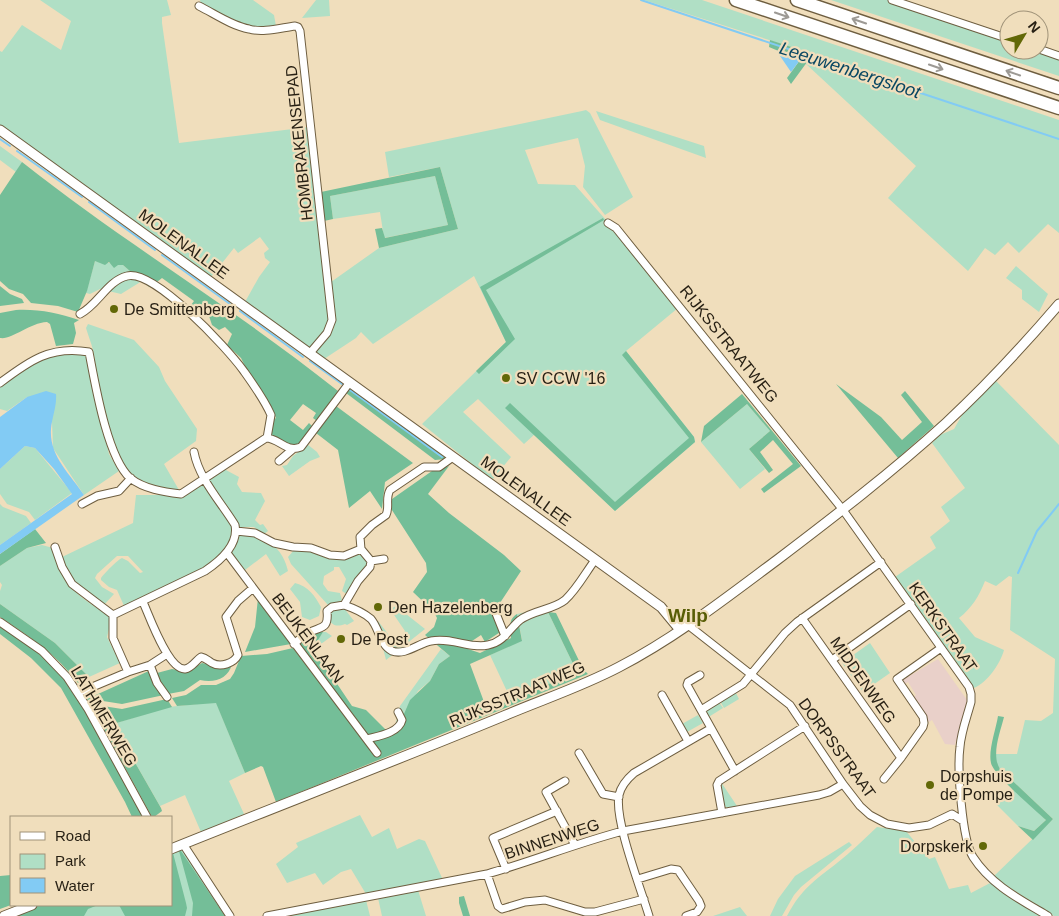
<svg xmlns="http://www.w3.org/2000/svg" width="1059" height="916" viewBox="0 0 1059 916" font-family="Helvetica,sans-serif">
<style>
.education{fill:#e9d0c9}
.green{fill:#b0dfc5}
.forest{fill:#74be98}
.water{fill:#82cbf4}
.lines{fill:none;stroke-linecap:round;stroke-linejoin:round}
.stream{stroke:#82cbf4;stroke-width:2}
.street-casing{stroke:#6e5e40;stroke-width:9}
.secondary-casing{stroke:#6e5e40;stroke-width:11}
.highway-casing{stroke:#6e5e40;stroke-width:15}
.street{stroke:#fff;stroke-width:7}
.secondary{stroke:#fff;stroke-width:9}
.highway{stroke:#fff;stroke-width:12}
.oneway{stroke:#9d9a95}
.poi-dot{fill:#626807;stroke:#f0debc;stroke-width:2}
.labels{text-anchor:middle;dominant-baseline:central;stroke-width:4.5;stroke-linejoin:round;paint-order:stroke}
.street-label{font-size:16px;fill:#261f13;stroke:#f0debc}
.poi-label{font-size:16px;fill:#261f13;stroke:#f0debc;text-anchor:start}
.water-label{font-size:18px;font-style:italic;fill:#094762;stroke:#f0debc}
.quarter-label{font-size:19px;font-weight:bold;fill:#585d06;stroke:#f0debc}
</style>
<rect width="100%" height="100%" fill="#f0debc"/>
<path class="education" d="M938 659 967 700 959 736 956 740 955 745 945 744 932 720 929 722 912 698 916 695 908 682 903 685 901 681Z"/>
<path class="green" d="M40 0H167L171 15 162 17V23L179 143 309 127 329 316 328 327 310 348 245 302 259 277 270 262 265 258 264 253 269 249 260 237 238 253 234 248 211 277 0 125V51L2 52 22 25 61 50 71 21Z
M200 0H253L274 15 276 26 256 28 240 23 201 4Z
M316 0H329L330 16 302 18Z
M644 0H702L1059 120V233L1048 224 1019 253 1008 242 995 255 985 248 968 271 888 198 916 166 806 64 813 54Z
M831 0H888L1009 41V50H1037L1059 57V76Z
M582 111 586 110 590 113 633 197 605 215 583 187 585 166 578 138 525 150 538 184 575 185 614 229 678 308 626 351 694 437 695 442 615 511 535 434 524 444 478 399 463 412 511 457 492 480 422 424 506 342 474 276 373 344 361 332 356 338 324 359 316 352 334 328 335 314 331 282 379 248 458 229 440 167 389 177 385 152Z
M596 111 704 146 706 158 600 120Z
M0 146 22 162 16 172 0 160Z
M435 176 448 225 384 238 380 212 333 219 330 196Z
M95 261 123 265 131 272 157 282 149 287 142 281 121 294 100 289 90 294 86 293Z
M1016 266 1048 294 1039 312 1022 299V290L1006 278Z
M88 324 134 340 159 367 165 381 197 429 196 441 164 464 179 490 176 491C162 488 144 486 132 476 107 455 99 382 93 350 91 342 88 335 86 328Z
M55 353H85L109 454 119 471 84 495 53 448 52 422 27 397 7 411 0 409V386L31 364Z
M996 381 1059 445V916H1054L993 877 1053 819 1000 769C997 764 995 760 996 754H1017L1025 720 1041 721 1053 713 1055 659 1010 630 1012 577 1009 576 996 586 985 581C979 596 972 608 959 618L975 637 1004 650C1000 664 988 682 974 688L895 577 936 548 930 537 950 521 941 507 965 488 932 443 940 435 954 429 962 415Z
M747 404 770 431 749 449 765 469 740 489 701 442Z
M307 444 317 452 320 457 310 461 289 476 282 466 287 465 293 456 301 450Z
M25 446 35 448 72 493 35 520 29 512 7 504 0 494V469Z
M224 469 239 477 237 484 242 492 261 493 265 501 255 520 260 525 263 524 268 531 264 534 254 527H240L209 481V479Z
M204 482 234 529 227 548 207 567 125 608 117 590 109 587 101 580V578C104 574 117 560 122 558L128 561 140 573 143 572 128 556H117L97 574 95 578 102 587 114 594 103 606C83 591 67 583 62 557L133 523 136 495H160L162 494 177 497Z
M0 504 3 507 26 516 31 523 0 545Z
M239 534C264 536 282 545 288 571L280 576 266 554 245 570 230 551Z
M42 545 53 548C56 556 58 566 62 574 69 591 93 606 109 615L110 625 107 637 120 663 89 677 55 643 0 604V591L2 585 0 582V566L27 548Z
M294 550 357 554 365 557 369 564 349 593H345L342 591 346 579 339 567H334V570L324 576 323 584 328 591 340 593 342 600C337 603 334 605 328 605L291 564 288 557Z
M295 583C308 586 315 596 321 607L319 616 310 620 302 617 300 602 290 589Z
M396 606 425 629 386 660 382 644C395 644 397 642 405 631L390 609Z
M336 608H344L354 621 347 625 345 624C337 627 333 626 328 619L331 613Z
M540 611 548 612 577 672 511 700 490 655 522 640 517 614 526 612Z
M378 621 392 639 397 636 398 637 389 643 384 640 376 622Z
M323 632H326L332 636 314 649 312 647Z
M870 643 890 673 863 692 842 663Z
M441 649 450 656 439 664 430 681 418 691 401 721 395 726 400 706Z
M736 693 739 699 724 708 720 701Z
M216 702 245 773 229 781 244 814 201 832 185 795 160 806 113 724 168 707Z
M719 702 723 708 707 718 705 710Z
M698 715 703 723 687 732 682 724Z
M721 782 737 806 728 808 724 806Z
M1015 790 1046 820 1034 831 1018 826 996 804Z
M360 815 372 837 389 828 397 849 419 839 425 841 443 880 366 894 351 869 341 872 323 885 315 873 287 883 276 864 298 847 296 843Z
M877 827 906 831 929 859 935 857 949 889 968 885 971 893 992 882 1046 916H787C802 888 813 882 837 863 851 852 864 839 877 827Z
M849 842 852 845 801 887 794 895 782 916H770L778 899 795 876Z
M188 847 232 916H3L33 905H171V853Z
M418 890 426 916H382L378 898Z
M366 900 370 916H284Z
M740 907 747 916H713Z"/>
<path class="forest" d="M770 40 813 54 791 84 787 78 800 60 769 47Z
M22 162C124 243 237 310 338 391L317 421 313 418 316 413 303 404 290 420 303 430 309 423 313 427 299 445 293 447 268 434 269 423 276 418 269 403 246 368 241 358 227 345 232 334 225 327 219 330 212 325 209 316 191 305 194 301 162 278 157 282 131 272 123 265H118L114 268 109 262 105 265 95 261 87 291 78 312 58 306 31 303 23 294 9 289 0 281V195Z
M440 167 458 229 379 248 375 229 382 228 385 238 448 225 435 176 330 196 333 219 324 221 321 192Z
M603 218 604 220 486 290 515 339 479 374 476 371 506 342 480 287Z
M0 286 10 294 22 299 24 303 0 306Z
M16 310C39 309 58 313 79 320L74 323 76 333 73 344 56 346 50 324 47 322C29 323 12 340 0 338V313Z
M626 351 694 437 695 442 615 511 505 408 510 403 615 502 689 438 622 355Z
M836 384 881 417 902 440 922 422 901 395 905 391 934 426 898 458Z
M351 387 447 459 435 460 346 393Z
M742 394 801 466 764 493 761 489 793 464 773 440 760 452 773 470 769 473 749 449 770 431 747 404 701 442 704 426Z
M336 406 413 463 385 482 382 509 370 491 349 508 338 450 316 433Z
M449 466 428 494 449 513 504 555 521 571 496 609 501 615 505 629 485 642 481 635 466 645 468 649 480 653 511 638C510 629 508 619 517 614L522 641 470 664 487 710 577 672 548 612 556 613 583 669 588 674 276 802 263 767 261 766 245 773 216 703 177 706 172 698 186 695 201 685H216L230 679 234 673 241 656 267 654 293 648 375 755 381 753 299 643 318 632H323L313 648 352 706 366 710 385 729H391L401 721 410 700 430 681 439 664 450 656 425 635 434 627 437 618 434 612 413 592 427 572 426 563 390 507 392 499 432 471Z
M35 529 46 543 27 548 0 566V554Z
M258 598 291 644 245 652 255 627Z
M0 604 55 643 89 677 78 683C57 655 29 636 0 617Z
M0 625C29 645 52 662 74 690L143 817H132L125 802 61 688 31 658 0 634Z
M202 663 211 665 232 664C228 679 215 683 200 680L184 691 168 694 161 684 157 673 172 669 187 672Z
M151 670 164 695 122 704 103 701 91 705 87 699Z
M167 699 172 707 113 724 161 808 162 811 154 817H152L93 709 103 706 122 709Z
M998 716 1004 717C1000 733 991 755 1000 769L1053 819 1033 840 1018 826 1034 831 1046 820C1035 810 993 774 991 763 988 751 996 729 998 716Z
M180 850 181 851 225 916H192L193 903 179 851Z
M171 853H173L186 903 187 908 185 916H125L119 905H171Z
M11 875V905L0 909V876Z
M464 896 470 916H463L459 903V897Z
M34 905H98L88 909 84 916H3Z"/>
<path class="water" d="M777 51 800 60 791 72 778 53Z
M46 391 56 394C57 406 52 417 51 429 49 456 70 474 84 495L0 554V545L72 494 54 469 35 448 25 446 0 469V417L27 397Z"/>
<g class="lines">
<path class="stream" d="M641 0 1059 139
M0 139 10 146
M17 151 82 197
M89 202 155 250
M162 255 230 304
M240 311 303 357
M310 361 342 384
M350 390 442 457
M1018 573 1037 531 1059 504"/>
<defs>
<path id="street" d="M892 0 1009 39
M199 6C215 14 232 26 249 29 263 33 280 28 295 26L298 27 300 31 332 320 327 333 310 353
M1039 49 1059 56
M608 223 616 228 843 510 969 687 971 694V702C967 717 961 732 960 747 957 768 962 840 973 857 991 885 1021 900 1048 916
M80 314C98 305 107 281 127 276 154 269 227 348 243 370 253 384 264 399 271 415L267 438
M0 383C29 361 51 345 89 352 95 383 107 457 130 478 144 489 164 492 181 494L266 438C279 438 286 453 301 447L350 382
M279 461 293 449
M82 504 97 496 119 491 131 478
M236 531 255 533 274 543 293 547 311 548 330 555 344 556 361 549
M55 547 62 567 72 584 113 615 205 571C220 561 239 545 235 525 221 502 199 479 194 452
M227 553 377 753
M371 561 384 559
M143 602C149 615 168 670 185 669 192 668 196 660 201 657 206 658 207 660 212 663 221 668 234 663 238 655L226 617 238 601 253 588
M344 605C353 608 364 613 371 619 379 628 380 645 392 651 405 656 419 643 431 641 451 637 470 649 488 645 504 642 509 629 520 620 533 610 553 610 565 600 577 589 586 572 595 560
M495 611 505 636
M113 615V638L128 672
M802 618 901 758
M0 622 42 651 67 677 88 709 147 817
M688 625 790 705 843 784 860 806 870 815 887 824 909 828 929 825 952 814 963 821
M294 644C298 640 303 636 308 633 321 626 329 630 327 611L332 607 344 605 358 581 370 567 371 561 361 549 360 537 372 525 386 515C390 507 385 498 390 490L424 467H439L453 457
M832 660 911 604
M150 665 157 683 167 697
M700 675 688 682 687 685 735 771
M78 693 128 672 150 665 167 654
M662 695 688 741
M701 710 743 684 785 633 797 622 881 562
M367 739C378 736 399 733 402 720L398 712
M579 753 603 794 619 797
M884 779 901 758 923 727 924 723 923 717 897 679 941 648
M565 781 546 792 575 845
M722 813 717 785 719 781 805 726
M183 844 230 916
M506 869 493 838 557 811
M487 874 498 906 502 909 525 902 545 900 585 912H595L644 899
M638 879 671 869 678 870 699 901 701 906 697 912 686 916
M267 916 487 874C533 861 577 843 623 831L819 795 829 792 843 784
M649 916C641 889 614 820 619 795 621 786 627 779 634 773L710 729"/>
<path id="secondary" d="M0 130 661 607 680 630
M171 849C283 804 395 761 506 715 544 699 583 686 619 667 675 638 726 598 777 560 835 516 892 472 946 423 986 386 1023 346 1059 304
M4 916 32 905"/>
<path id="highway" d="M736 0 1059 108
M797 0 1059 88"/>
</defs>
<use href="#street" class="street-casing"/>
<use href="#secondary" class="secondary-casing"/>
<use href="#highway" class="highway-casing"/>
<use href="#street" class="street"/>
<use href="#secondary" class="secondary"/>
<use href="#highway" class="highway"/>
</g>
<defs><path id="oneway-shaft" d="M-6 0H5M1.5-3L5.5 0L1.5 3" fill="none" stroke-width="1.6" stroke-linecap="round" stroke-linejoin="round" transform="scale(1.25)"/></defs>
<g class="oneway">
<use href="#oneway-shaft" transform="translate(782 15) rotate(19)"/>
<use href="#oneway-shaft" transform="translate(859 21) rotate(-161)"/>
<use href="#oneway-shaft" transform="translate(936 67) rotate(19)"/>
<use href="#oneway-shaft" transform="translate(1013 73) rotate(-161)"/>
</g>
<g class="poi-dot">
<circle cx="114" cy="309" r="5"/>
<circle cx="506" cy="378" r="5"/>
<circle cx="378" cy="607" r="5"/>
<circle cx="341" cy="639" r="5"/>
<circle cx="930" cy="785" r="5"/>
<circle cx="983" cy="846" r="5"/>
</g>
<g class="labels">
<g class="street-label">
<text transform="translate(299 143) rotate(-96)">HOMBRAKENSEPAD</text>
<text transform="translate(184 244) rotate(36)">MOLENALLEE</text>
<text transform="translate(729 344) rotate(51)">RIJKSSTRAATWEG</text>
<text transform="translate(526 491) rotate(36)">MOLENALLEE</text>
<text transform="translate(943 627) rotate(55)">KERKSTRAAT</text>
<text transform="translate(308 638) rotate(53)">BEUKENLAAN</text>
<text transform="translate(863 680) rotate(55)">MIDDENWEG</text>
<text transform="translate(517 694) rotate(-23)">RIJKSSTRAATWEG</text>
<text transform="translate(104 716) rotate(59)">LATHMERWEG</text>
<text transform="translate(837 748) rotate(54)">DORPSSTRAAT</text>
<text transform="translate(552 839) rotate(-18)">BINNENWEG</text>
</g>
<g class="poi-label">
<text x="124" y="309">De Smittenberg</text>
<text x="516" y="378">SV CCW '16</text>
<text x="388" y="607">Den Hazelenberg</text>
<text x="351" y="639">De Post</text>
<text x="940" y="776">Dorpshuis<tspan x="940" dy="18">de Pompe</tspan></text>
<text x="973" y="846" text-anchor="end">Dorpskerk</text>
</g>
<g class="water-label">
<text transform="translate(850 70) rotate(18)">Leeuwenbergsloot</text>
</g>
<g class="quarter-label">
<text x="688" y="615">Wilp</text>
</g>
</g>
<rect x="10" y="816" width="162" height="90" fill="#f0debc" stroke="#9f9278"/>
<rect x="20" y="832" width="25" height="8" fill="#ffffff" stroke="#9f9278"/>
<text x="55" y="841" font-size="15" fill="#261f13">Road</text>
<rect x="20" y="854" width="25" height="15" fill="#b0dfc5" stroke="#9f9278"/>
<text x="55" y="866" font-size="15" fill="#261f13">Park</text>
<rect x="20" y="878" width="25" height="15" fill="#82cbf4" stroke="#9f9278"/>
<text x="55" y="891" font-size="15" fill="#261f13">Water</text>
<g transform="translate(1024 35) rotate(52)"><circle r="24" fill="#f0debc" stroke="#9f9278"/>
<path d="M0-4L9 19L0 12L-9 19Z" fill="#626807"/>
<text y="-8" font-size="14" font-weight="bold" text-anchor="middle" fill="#261f13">N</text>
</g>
</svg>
